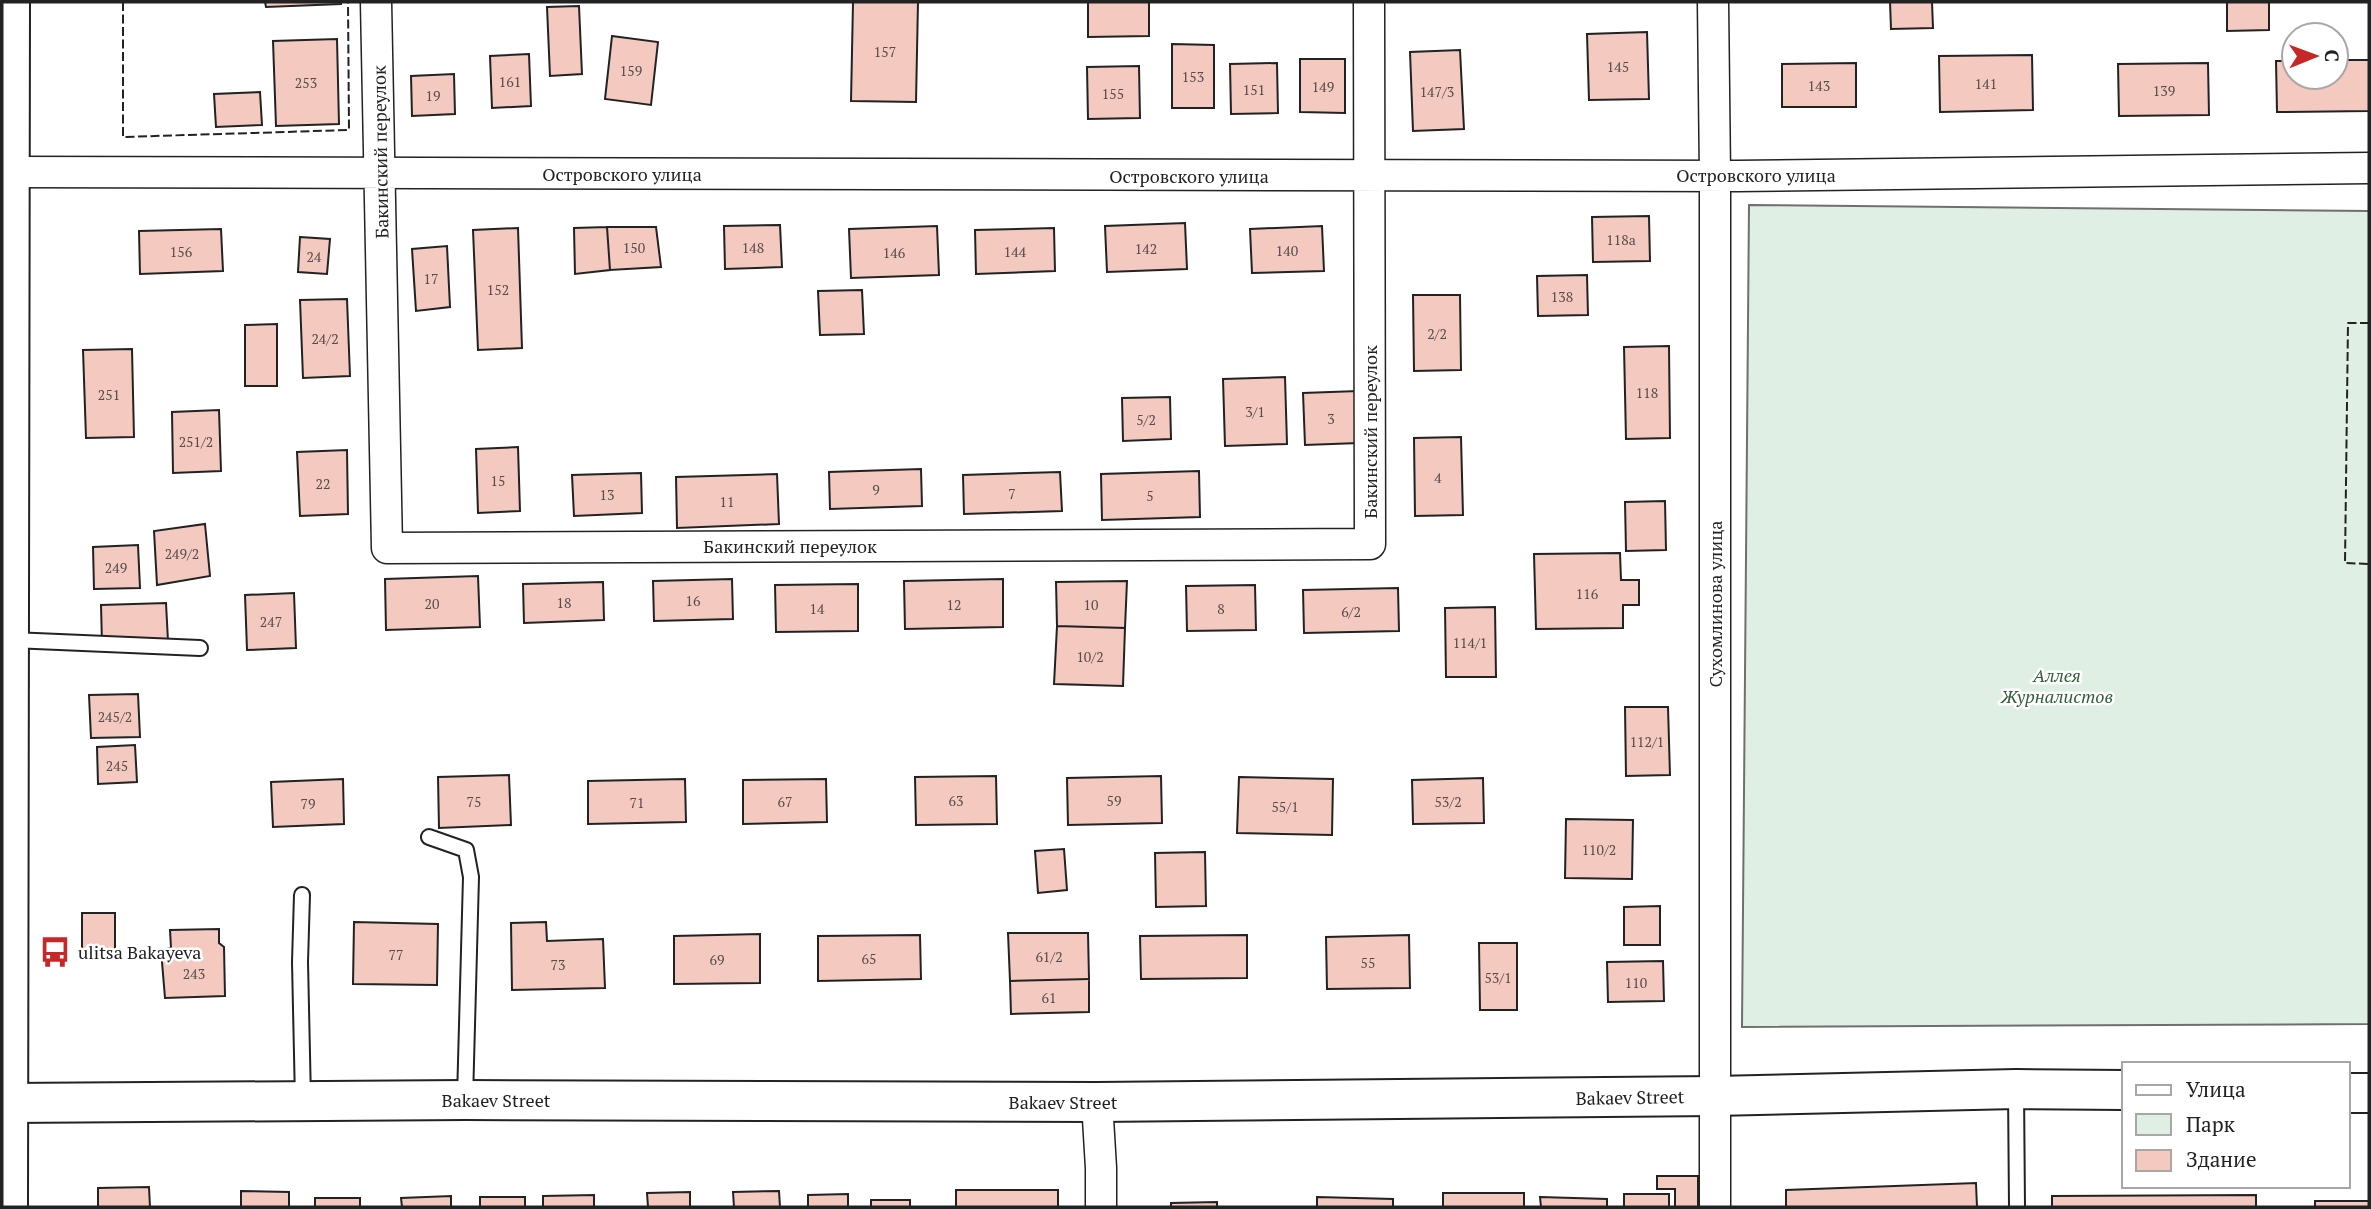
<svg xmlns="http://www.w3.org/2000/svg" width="2371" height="1209" viewBox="0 0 2371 1209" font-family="'PT Serif',serif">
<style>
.green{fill:#e0efe3;stroke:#6f6f6f;stroke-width:2}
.building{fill:#f3c9c0;stroke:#222;stroke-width:2}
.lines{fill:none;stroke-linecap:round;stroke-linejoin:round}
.service-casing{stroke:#222;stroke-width:18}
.minor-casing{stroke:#222;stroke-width:33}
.secondary-casing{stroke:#222;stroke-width:42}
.primary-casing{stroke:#222;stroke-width:42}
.service{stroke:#fff;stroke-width:14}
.minor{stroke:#fff;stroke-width:30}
.secondary{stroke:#fff;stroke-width:38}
.primary{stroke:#fff;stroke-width:38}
.fence{stroke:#222;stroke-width:2;stroke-dasharray:9 3.5;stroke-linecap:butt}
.labels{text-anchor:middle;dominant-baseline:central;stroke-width:5;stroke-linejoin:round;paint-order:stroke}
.number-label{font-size:14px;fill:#564c4a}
.street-label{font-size:18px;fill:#222;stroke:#fff}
.park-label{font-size:18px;font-style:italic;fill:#2f5e38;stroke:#fff}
.poi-label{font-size:18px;fill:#222;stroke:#fff;text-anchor:start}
</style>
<rect width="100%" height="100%" fill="#fff"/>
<path class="green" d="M1749 205 2369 211V1024L1742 1027Z"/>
<path class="building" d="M265 2H341V4L266 7Z
M853 2H918L916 102 851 101Z
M1088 2H1149V36L1088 37Z
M1890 2H1932L1933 28 1891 29Z
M2227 2H2269V30L2227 31Z
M579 6 582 74 550 76 547 7Z
M1647 32 1649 99 1589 100 1587 34Z
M612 36 658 42 651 105 605 99Z
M337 39 339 124 276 126 273 41Z
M1172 44 1214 45V108H1172Z
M1460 50 1464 129 1413 131 1410 52Z
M529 54 531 106 492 108 490 56Z
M2032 55 2033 110 1940 112 1939 56Z
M1300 59H1345V113L1300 112Z
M2336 60H2369V111L2277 112 2276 61H2294V77H2336Z
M1277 63 1278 113 1231 114 1230 64Z
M1856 63V107H1782V64Z
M2208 63 2209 115 2119 116 2118 64Z
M1139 66 1140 118 1088 119 1087 67Z
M454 74 455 114 412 116 411 76Z
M260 92 262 125 216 127 214 94Z
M1649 216 1650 261 1593 262 1592 217Z
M1185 223 1187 269 1107 272 1105 226Z
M780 225 782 267 725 269 724 226Z
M937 226 939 275 851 278 849 229Z
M1322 226 1324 271 1252 273 1250 229Z
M607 227 610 270 575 274 574 228Z
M607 227H656L661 267 610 270Z
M518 228 522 348 478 350 473 230Z
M1054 228 1055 271 976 274 975 230Z
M221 229 223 271 140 274 139 231Z
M300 237 330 239 327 274 298 272Z
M447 246 450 307 416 311 412 249Z
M1587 275 1588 315 1538 316 1537 276Z
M862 290 864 334 820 335 818 291Z
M1413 295H1460L1461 370 1414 371Z
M347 299 350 376 303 378 300 300Z
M277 324V386H245V325Z
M1669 346 1670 438 1626 439 1624 347Z
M132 349 134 437 86 438 83 350Z
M1285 377 1287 444 1225 446 1223 379Z
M1358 391 1359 443 1305 445 1303 393Z
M1170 397 1171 439 1123 441 1122 398Z
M219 410 221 471 173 473 172 412Z
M1461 437 1463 515 1415 516 1414 438Z
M518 447 520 511 478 513 476 449Z
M347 450 348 514 300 516 297 452Z
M921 469 922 506 830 509 829 472Z
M1199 471 1200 517 1102 520 1101 474Z
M1060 472 1062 511 964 514 963 475Z
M641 473 642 513 574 516 572 475Z
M777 474 779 524 677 528 676 477Z
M1665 501 1666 550 1626 551 1625 502Z
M205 524 210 576 157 585 154 531Z
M138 545 140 588 94 589 93 547Z
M1620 553 1621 580H1639V605H1623V628L1536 629 1534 554Z
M478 576 480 627 386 630 385 579Z
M732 579 733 619 654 621 653 581Z
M1003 579V627L905 629 904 581Z
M1127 581 1125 628 1057 626 1056 582Z
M603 582 604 620 524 623 523 584Z
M858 584V631L776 632 775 585Z
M1255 585 1256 630 1187 631 1186 586Z
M1398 588 1399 631 1304 633 1303 590Z
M294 593 296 648 247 650 245 595Z
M166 603 168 641 102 644 101 605Z
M1495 607 1496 677H1446L1445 608Z
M1057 626 1125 628 1123 686 1054 684Z
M138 694 140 737 91 738 89 695Z
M1625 707H1668L1670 775 1626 776Z
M135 745 137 782 98 784 97 747Z
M509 775 511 825 439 828 438 777Z
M996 776 997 824 916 825 915 777Z
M1161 776 1162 823 1068 825 1067 778Z
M1239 777 1333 779 1332 835 1237 833Z
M1483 778 1484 823 1413 824 1412 780Z
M343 779 344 824 273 827 271 782Z
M685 779 686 822 588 824V781Z
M826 779 827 822 743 824V780Z
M1566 819 1633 820 1632 879 1565 878Z
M1064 849 1067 890 1038 893 1035 851Z
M1205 852 1206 906 1156 907 1155 853Z
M1660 906V945H1624V907Z
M82 913H115V959L82 958Z
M354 922 438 924 437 985 353 984Z
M546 922 547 941 603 939 605 988 512 990 511 923Z
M219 929V943L224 947 225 996 165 998 161 950 171 948 170 930Z
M1008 933H1088L1089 979 1010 981Z
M760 934V983L674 984V936Z
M920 935 921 979 818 981V936Z
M1247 935V978L1141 979 1140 936Z
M1409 935 1410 988 1327 989 1326 937Z
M1479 943H1517V1010H1480Z
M1663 961 1664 1001 1608 1002 1607 962Z
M1089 979V1012L1011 1014 1010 981Z
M1657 1176H1698V1207H1675V1189H1657Z
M1976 1183 1977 1207H1786V1190Z
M149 1187 150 1207H98V1188Z
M956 1190H1058V1207H956Z
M241 1191 289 1192V1207H241Z
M779 1191 780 1207H734L733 1192Z
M690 1192V1207H648L647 1193Z
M1443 1193H1524V1207H1443Z
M848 1194V1207H808V1195Z
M1624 1194H1669V1207H1624Z
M594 1195V1207H543V1196Z
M2256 1195V1207H2052V1196Z
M451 1196V1207H402L401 1198Z
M480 1197H525V1207H480Z
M1317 1197 1393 1199V1207H1317Z
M1540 1197 1607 1199V1207H1541Z
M315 1198H360V1207H315Z
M871 1200H910V1207H871Z
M2315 1201H2369V1207H2315Z
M1217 1202V1207H1171V1203Z"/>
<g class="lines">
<defs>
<path id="service" d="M12 640 200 648
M429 837 466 850 471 877 465 1099
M302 895 300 962 303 1100
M2016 1090 2017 1207"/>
<path id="minor" d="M376 2 387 548 1370 544 1369 2
M1713 2 1715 176V1207
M9 172 1737 176 2369 168
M1097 1102 1101 1168V1207"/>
<path id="secondary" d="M2348 1093H2369
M8 1103 465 1100 1097 1102 1715 1096 2016 1089 2124 1090"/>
<path id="primary" d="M8 1207 10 2"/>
</defs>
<use href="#service" class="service-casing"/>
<use href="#minor" class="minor-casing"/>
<use href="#secondary" class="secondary-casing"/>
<use href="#primary" class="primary-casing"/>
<use href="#service" class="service"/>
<use href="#minor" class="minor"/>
<use href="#secondary" class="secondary"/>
<use href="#primary" class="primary"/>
<path class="fence" d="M123 2V137L349 130 348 2
M2369 323H2348L2345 563 2369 564"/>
</g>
<defs>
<symbol id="bus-bare" viewBox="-9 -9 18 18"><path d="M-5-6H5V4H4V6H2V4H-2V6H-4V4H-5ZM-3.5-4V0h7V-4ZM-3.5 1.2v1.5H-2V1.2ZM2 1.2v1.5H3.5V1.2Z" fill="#c62828" stroke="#fff" stroke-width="2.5" paint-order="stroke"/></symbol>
</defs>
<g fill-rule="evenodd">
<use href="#bus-bare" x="33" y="930" width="44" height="44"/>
</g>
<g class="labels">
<g class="number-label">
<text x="885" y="51">157</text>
<text x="1618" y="66">145</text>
<text x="631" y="70">159</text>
<text x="1193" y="76">153</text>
<text x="510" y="81">161</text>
<text x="306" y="82">253</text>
<text x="1986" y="83">141</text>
<text x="1819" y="85">143</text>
<text x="1323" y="86">149</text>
<text x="1254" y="89">151</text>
<text x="2164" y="90">139</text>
<text x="1437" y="91">147/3</text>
<text x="1113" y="93">155</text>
<text x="433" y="95">19</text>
<text x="1621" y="239">118а</text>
<text x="634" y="247">150</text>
<text x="753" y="247">148</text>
<text x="1146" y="248">142</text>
<text x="1287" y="250">140</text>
<text x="181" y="251">156</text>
<text x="1015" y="251">144</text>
<text x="894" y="252">146</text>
<text x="314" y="256">24</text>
<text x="431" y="278">17</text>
<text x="498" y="289">152</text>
<text x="1562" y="296">138</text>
<text x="1437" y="333">2/2</text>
<text x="325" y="338">24/2</text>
<text x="1647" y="392">118</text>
<text x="109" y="394">251</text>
<text x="1255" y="411">3/1</text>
<text x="1331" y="418">3</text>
<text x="1146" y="419">5/2</text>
<text x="196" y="441">251/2</text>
<text x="1438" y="477">4</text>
<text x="498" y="480">15</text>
<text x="323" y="483">22</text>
<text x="876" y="489">9</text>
<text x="1012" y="493">7</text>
<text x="607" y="494">13</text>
<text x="1150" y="495">5</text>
<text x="727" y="501">11</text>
<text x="182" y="553">249/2</text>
<text x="116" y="567">249</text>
<text x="1587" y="593">116</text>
<text x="693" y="600">16</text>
<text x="564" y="602">18</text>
<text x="432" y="603">20</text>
<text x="954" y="604">12</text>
<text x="1091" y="604">10</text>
<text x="817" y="608">14</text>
<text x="1221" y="608">8</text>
<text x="1351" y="611">6/2</text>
<text x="271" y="621">247</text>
<text x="1470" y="642">114/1</text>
<text x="1090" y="656">10/2</text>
<text x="115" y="716">245/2</text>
<text x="1647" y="741">112/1</text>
<text x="117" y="765">245</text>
<text x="956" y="800">63</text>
<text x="1114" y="800">59</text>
<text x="474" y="801">75</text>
<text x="785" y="801">67</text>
<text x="1448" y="801">53/2</text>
<text x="637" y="802">71</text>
<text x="308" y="803">79</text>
<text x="1285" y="806">55/1</text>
<text x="1599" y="849">110/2</text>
<text x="396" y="954">77</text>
<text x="1049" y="956">61/2</text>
<text x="869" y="958">65</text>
<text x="717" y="959">69</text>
<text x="1368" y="962">55</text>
<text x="558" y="964">73</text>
<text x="194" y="973">243</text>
<text x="1498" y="977">53/1</text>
<text x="1636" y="982">110</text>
<text x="1049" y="997">61</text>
</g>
<g class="street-label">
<text transform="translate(380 152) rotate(-91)">Бакинский переулок</text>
<text x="622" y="174">Островского улица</text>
<text x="1756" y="175">Островского улица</text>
<text x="1189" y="176">Островского улица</text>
<text transform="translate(1370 432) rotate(-90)">Бакинский переулок</text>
<text x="790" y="546">Бакинский переулок</text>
<text transform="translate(1715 604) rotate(-90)">Сухомлинова улица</text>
<text transform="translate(1630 1097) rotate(-1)">Bakaev Street</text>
<text x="496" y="1100">Bakaev Street</text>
<text x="1063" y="1102">Bakaev Street</text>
</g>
<g class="park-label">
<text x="2057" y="675">Аллея<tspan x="2057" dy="21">Журналистов</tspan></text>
</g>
<g class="poi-label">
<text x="78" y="952">ulitsa Bakayeva</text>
</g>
</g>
<rect width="2371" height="1209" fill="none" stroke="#222222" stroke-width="7"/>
<rect x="2122" y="1062" width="228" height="126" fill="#ffffff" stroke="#a7a7a7" stroke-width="2"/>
<rect x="2136" y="1085" width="35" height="10" fill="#ffffff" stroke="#a7a7a7" stroke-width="2"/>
<text x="2186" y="1097" font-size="21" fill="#222222">Улица</text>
<rect x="2136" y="1114" width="35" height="21" fill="#e0efe3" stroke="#a7a7a7" stroke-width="2"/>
<text x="2186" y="1132" font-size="21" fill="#222222">Парк</text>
<rect x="2136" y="1150" width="35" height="21" fill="#f3c9c0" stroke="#a7a7a7" stroke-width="2"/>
<text x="2186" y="1167" font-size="21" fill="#222222">Здание</text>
<g transform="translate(2315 56) rotate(89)"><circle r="33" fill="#ffffff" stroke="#a7a7a7" stroke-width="2"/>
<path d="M0-5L12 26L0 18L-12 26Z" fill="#c62828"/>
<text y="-10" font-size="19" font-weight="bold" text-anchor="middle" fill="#222222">С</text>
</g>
</svg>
